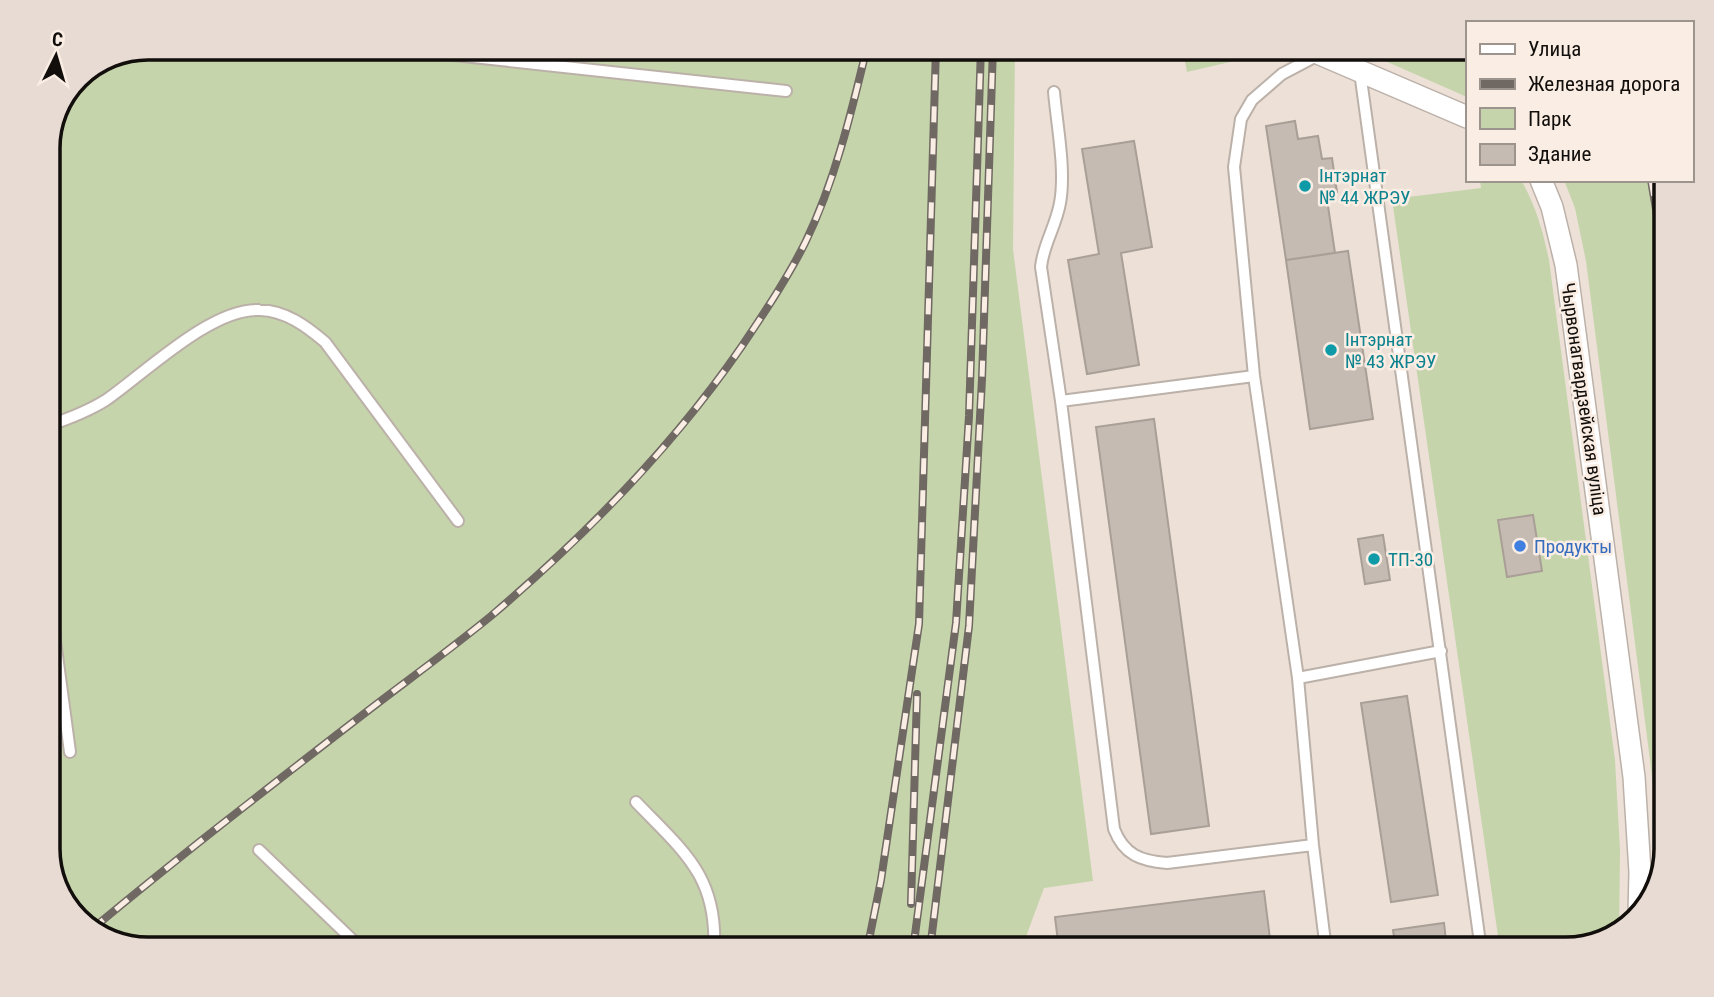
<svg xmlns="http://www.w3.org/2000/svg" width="1714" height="997" viewBox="0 0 1714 997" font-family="'Roboto Condensed',sans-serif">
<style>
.green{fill:#c5d4ab}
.building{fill:#c6bbb2;stroke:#a99f96;stroke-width:2}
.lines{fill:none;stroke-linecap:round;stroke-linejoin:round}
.service-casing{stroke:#bcb1a9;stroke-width:14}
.minor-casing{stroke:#bcb1a9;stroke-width:24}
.service{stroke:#fff;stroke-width:10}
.minor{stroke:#fff;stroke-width:21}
.rail-casing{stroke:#706863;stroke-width:8}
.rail{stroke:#f9ede4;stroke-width:5;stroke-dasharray:16;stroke-linecap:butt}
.culture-dot{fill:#0f9aa8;stroke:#f9ede4;stroke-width:2.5}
.shop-dot{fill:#3f7fe0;stroke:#f9ede4;stroke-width:2.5}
.labels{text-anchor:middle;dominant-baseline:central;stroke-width:5;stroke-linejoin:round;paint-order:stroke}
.culture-label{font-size:19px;fill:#0d838f;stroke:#f9ede4;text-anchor:start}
.street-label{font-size:19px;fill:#120e0b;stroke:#f9ede4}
.shop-label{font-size:19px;fill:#366cbe;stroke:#f9ede4;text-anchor:start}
.rim{fill:none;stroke:#120e0b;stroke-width:3.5}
</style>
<rect width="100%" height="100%" fill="#ece0d7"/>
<path class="green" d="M147 47H1015L1013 249 1093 881 1044 888 1021 950H147L98 937 61 900 47 856V141L77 76Z
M1182 47H1253L1234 61 1187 72Z
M1356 47H1467V97L1367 53Z
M1480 180H1521C1536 206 1543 231 1549 260L1615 760 1620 850 1619 934 1567 950H1500L1392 199 1481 188Z
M1564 180H1667V850L1658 882 1656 812 1650 760 1586 261 1575 208Z"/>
<path class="building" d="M1295 121 1298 139 1318 136 1322 159 1332 158 1337 192 1326 193 1335 253 1286 260 1266 126Z
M1134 141 1152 247 1121 253 1139 365 1087 374 1068 260 1099 254 1082 149Z
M1348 251 1373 419 1310 429 1286 260Z
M1154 419 1209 826 1151 834 1096 427Z
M1533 515 1542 571 1507 577 1498 520Z
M1383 535 1390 580 1365 584 1358 539Z
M1407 696 1438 895 1391 902 1361 703Z
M1264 891 1270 939 1180 950H1059L1055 917Z
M1444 923 1447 950H1396L1393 930Z"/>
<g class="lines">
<defs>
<path id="service" d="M380 47 786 91
M1320 54 1282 74 1252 100 1241 119 1234 167 1254 376 1298 678 1313 845 1326 950
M1360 72 1481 950
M1054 92C1057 126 1066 170 1060 203 1056 226 1043 245 1041 267L1061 401 1114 829C1124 855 1141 861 1167 863L1313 845
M1061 401 1254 376
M47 426C68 419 87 412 106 400 145 373 212 307 260 310 286 311 306 326 325 342L458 521
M47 581 70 752
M1298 678 1441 651
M636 802C683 851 718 876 714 950
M259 850 363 950"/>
<path id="minor" d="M1312 47 1320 54 1467 117
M1541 180 1552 207 1566 265 1634 777 1640 872 1639 914"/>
</defs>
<use href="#service" class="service-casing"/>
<use href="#minor" class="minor-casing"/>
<use href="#service" class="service"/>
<use href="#minor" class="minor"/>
<defs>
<path id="rail" d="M1651 180 1667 273
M911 904 917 694
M91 930C176 859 264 791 352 723 398 687 446 653 491 616 585 536 672 448 742 346 764 313 787 279 805 243 835 181 851 114 867 47
M867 950 881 880 919 624 936 47
M913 950 956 623 969 416 981 47
M930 950 969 626 982 379 993 47"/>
</defs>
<use href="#rail" class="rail-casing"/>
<use href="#rail" class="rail"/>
</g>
<g class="culture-dot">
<circle cx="1305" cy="186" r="7"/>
<circle cx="1331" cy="350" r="7"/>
<circle cx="1374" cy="559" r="7"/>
</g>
<circle class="shop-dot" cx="1520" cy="546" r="7"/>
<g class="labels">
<g class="culture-label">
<text x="1319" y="175">Інтэрнат<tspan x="1319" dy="22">№ 44 ЖРЭУ</tspan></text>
<text x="1345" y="339">Інтэрнат<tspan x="1345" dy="22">№ 43 ЖРЭУ</tspan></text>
<text x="1388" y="559">ТП-30</text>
</g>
<g class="street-label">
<text transform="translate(1584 399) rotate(82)">Чырвонагвардзейская вуліца</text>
</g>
<g class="shop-label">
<text x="1534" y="546">Продукты</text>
</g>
</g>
<path d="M0 0H1714V997H0ZM148 60H1566A88 88 0 0 1 1654 148V849A88 88 0 0 1 1566 937H148A88 88 0 0 1 60 849V148A88 88 0 0 1 148 60Z" fill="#e7dbd3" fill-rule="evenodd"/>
<path class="rim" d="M148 60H1566A88 88 0 0 1 1654 148V849A88 88 0 0 1 1566 937H148A88 88 0 0 1 60 849V148A88 88 0 0 1 148 60Z"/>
<rect x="1466" y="21" width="228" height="161" fill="#f9ede4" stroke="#9d948d" stroke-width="2"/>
<rect x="1480" y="44" width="35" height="10" fill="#ffffff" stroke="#9d948d" stroke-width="2"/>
<text x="1528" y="56" font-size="21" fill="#120e0b">Улица</text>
<rect x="1480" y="79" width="35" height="10" fill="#706863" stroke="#9d948d" stroke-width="2"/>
<text x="1528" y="91" font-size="21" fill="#120e0b">Железная дорога</text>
<rect x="1480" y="108" width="35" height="21" fill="#c5d4ab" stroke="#9d948d" stroke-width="2"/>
<text x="1528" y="126" font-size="21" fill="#120e0b">Парк</text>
<rect x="1480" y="144" width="35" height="21" fill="#c6bbb2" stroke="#9d948d" stroke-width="2"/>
<text x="1528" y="161" font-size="21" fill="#120e0b">Здание</text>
<g transform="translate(56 56) rotate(5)" stroke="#f9ede4" stroke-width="5" paint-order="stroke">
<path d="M0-5L12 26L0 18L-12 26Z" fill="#120e0b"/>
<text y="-10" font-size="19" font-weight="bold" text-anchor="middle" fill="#120e0b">С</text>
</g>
</svg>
